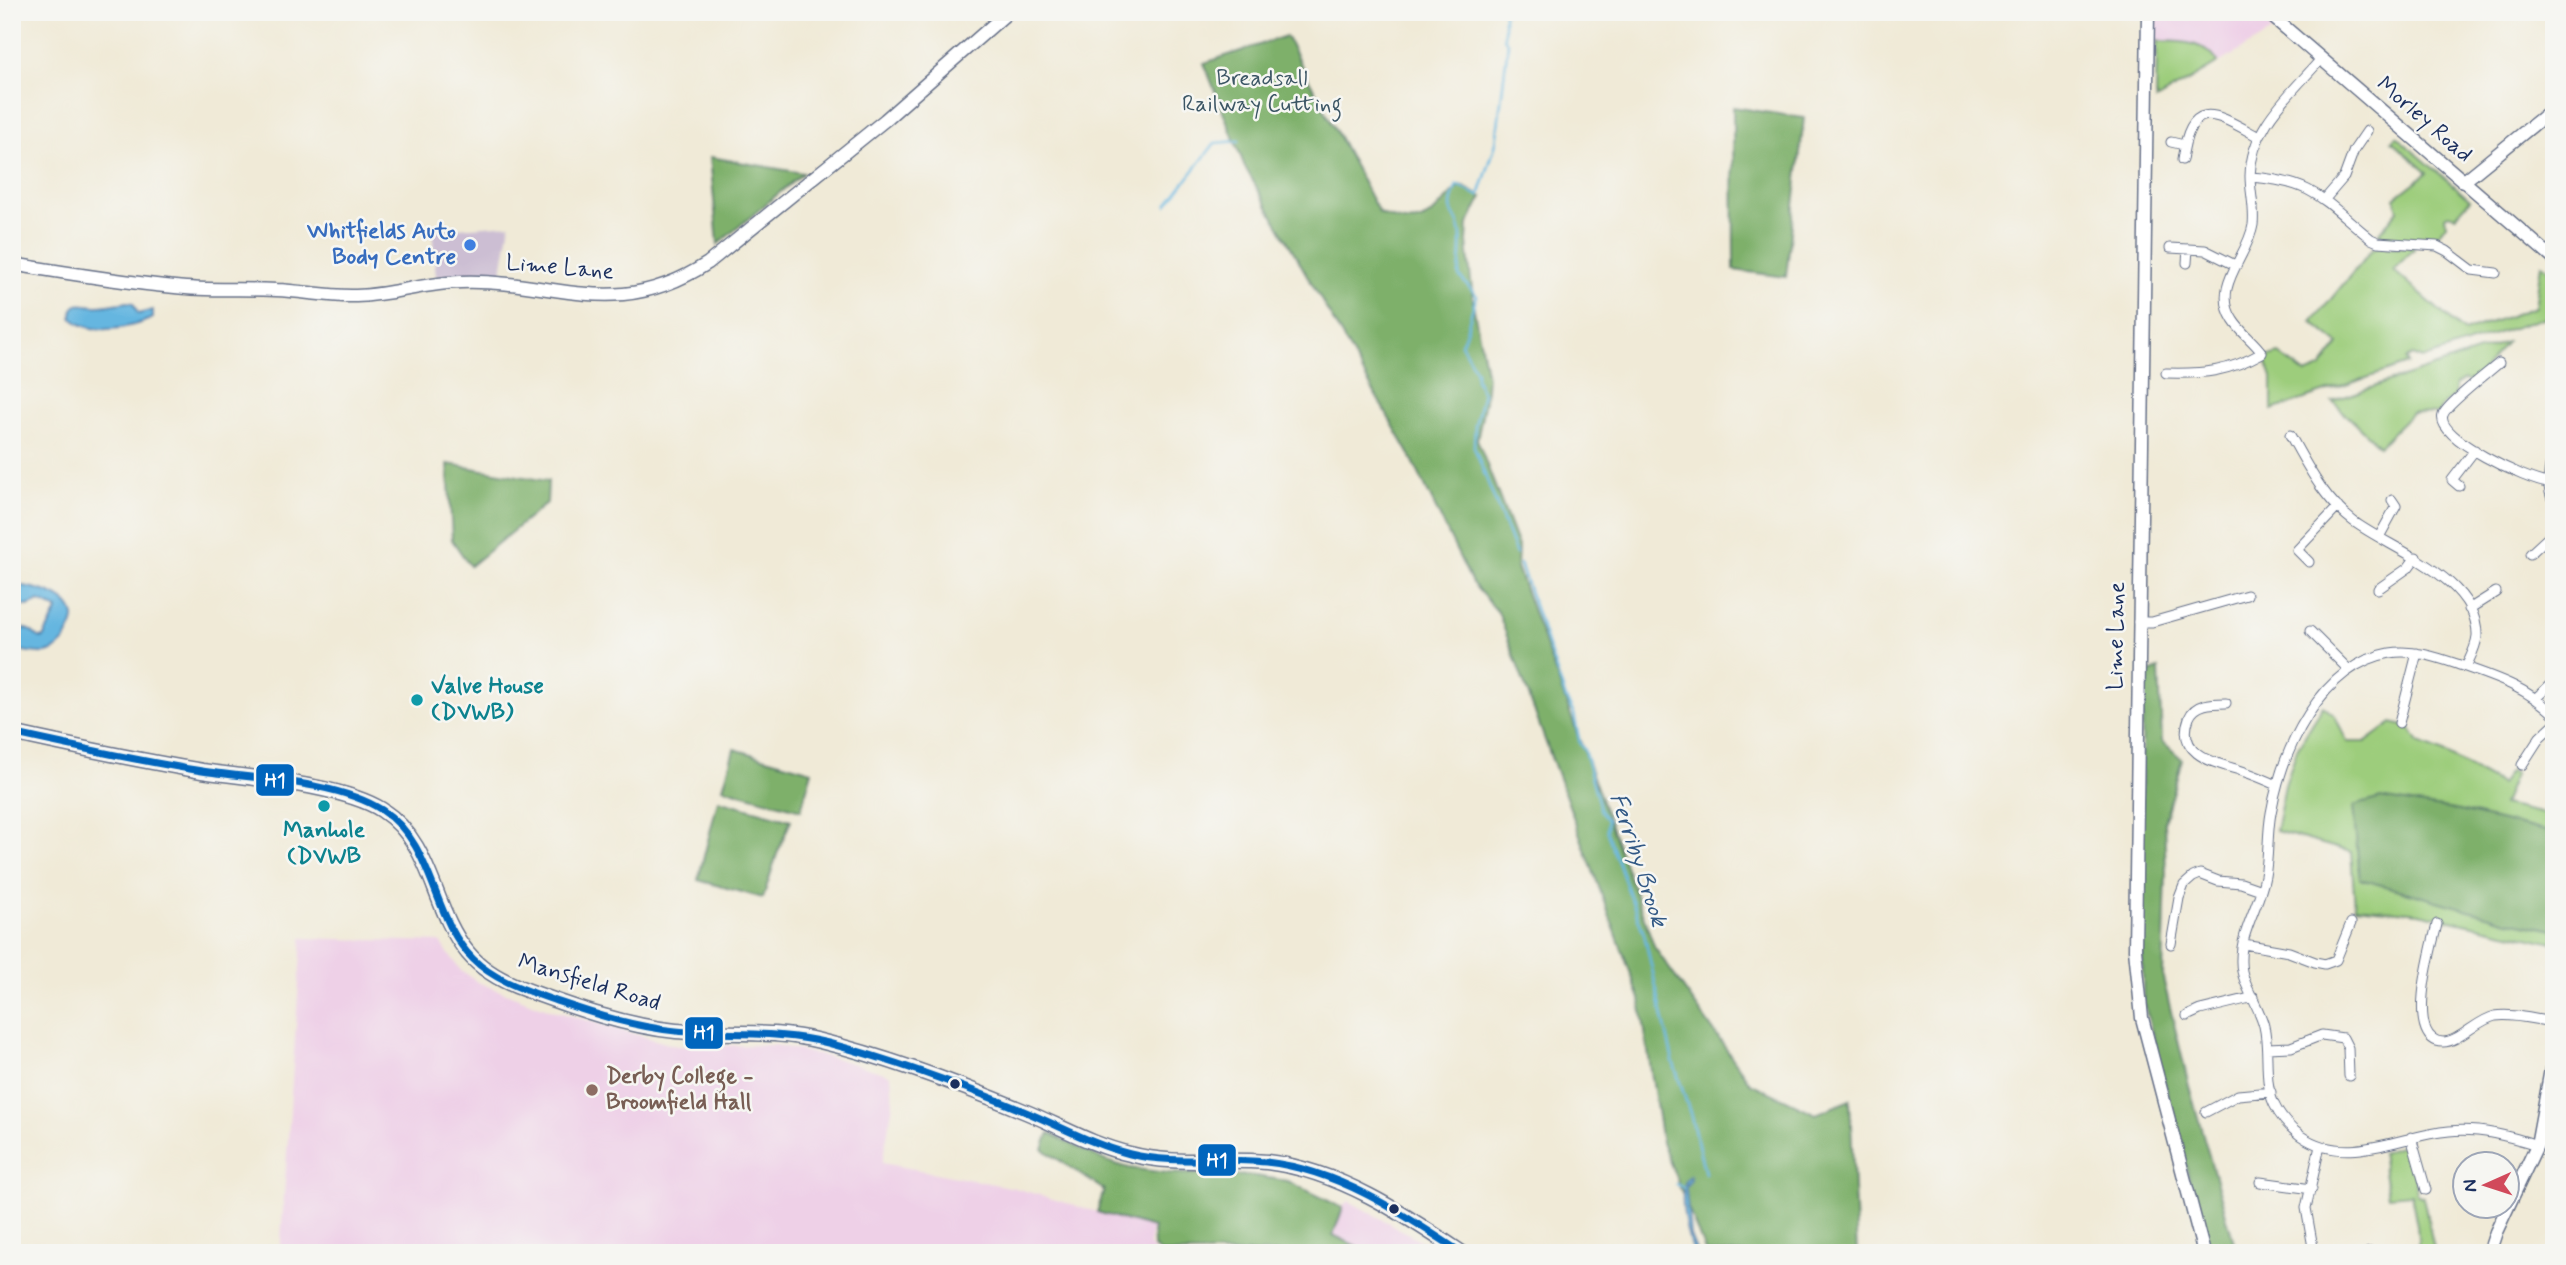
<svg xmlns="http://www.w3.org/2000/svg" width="2566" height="1265" viewBox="0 0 2566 1265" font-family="Mynerve,sans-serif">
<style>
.built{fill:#eed0e7}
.industrial{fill:#ccbed3}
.green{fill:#9dcd7b;stroke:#5c7e6c;stroke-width:2}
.forest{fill:#7eb06b;stroke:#4c7064;stroke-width:2}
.water{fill:#65b6e0;stroke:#40729f;stroke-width:2}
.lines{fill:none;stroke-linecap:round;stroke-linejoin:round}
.stream{stroke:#65b6e0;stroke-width:2.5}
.street-casing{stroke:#667088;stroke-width:11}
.secondary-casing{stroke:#667088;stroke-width:15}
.primary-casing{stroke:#667088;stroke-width:17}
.street{stroke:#fff;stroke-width:9}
.secondary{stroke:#fff;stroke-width:12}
.primary{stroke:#fff;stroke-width:14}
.bus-1-casing{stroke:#f6f6f2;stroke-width:12}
.bus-1{stroke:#0065bd;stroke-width:7}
.shop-dot{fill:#3f7fe0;stroke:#f6f6f2;stroke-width:2.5}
.culture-dot{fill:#0f9aa8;stroke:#f6f6f2;stroke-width:2.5}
.bus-dot{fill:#1b2f5e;stroke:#f6f6f2;stroke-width:2.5}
.education-dot{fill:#8d6e63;stroke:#f6f6f2;stroke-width:2.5}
.labels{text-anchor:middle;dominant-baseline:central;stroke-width:5;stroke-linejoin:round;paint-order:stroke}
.park-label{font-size:23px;fill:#3c5665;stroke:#f6f6f2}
.street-label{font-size:23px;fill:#1b2f5e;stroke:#f6f6f2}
.shop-label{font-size:23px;font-weight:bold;fill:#366cbe;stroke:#f6f6f2;text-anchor:end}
.culture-label{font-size:23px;font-weight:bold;fill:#0d838f;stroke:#f6f6f2;text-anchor:start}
.education-label{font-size:23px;font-weight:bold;fill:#785e54;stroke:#f6f6f2;text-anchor:start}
.water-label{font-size:24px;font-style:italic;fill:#315885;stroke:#f6f6f2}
.line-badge{stroke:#f6f6f2;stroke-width:2.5}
.badge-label{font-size:19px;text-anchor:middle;font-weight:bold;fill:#fff}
</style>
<rect width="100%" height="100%" fill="#f6f6f2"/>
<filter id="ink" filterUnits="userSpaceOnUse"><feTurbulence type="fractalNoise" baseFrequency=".0143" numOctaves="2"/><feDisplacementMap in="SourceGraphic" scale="14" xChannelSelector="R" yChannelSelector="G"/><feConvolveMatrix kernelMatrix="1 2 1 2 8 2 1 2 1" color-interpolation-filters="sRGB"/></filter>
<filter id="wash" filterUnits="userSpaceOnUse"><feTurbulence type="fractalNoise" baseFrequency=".00686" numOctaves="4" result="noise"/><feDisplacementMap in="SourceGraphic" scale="28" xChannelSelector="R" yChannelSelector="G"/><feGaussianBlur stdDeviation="1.57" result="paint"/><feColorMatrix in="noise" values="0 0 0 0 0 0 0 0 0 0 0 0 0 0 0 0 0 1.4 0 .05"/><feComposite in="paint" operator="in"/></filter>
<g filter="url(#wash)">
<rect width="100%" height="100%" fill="#f0ead7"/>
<path class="built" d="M2157 12H2251L2273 31 2156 100Z
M302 938 440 942 460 969 477 982 545 1008 676 1046 775 1045 837 1059 891 1075 893 1104 882 1163 1015 1188 1152 1228 1149 1245 1156 1253H280Z
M1349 1201 1416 1238 1438 1253H1295Z"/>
<path class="industrial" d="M510 224 501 278 462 275 436 277 432 230Z"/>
<path class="green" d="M2157 41C2179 41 2206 41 2218 63L2156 100Z
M2396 136 2470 200 2456 216 2448 214 2445 216 2446 224 2434 240C2417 237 2398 241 2381 237L2379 233 2398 210 2395 198 2427 173 2392 141Z
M2378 247H2412L2414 249 2393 270 2464 332 2535 307 2541 264 2554 274V314L2422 359 2412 355 2406 360 2408 364 2272 410V378L2265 358 2279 354 2306 374 2321 368 2339 344 2312 322 2373 248Z
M2506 342 2474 382 2464 380 2455 386 2454 396 2441 407 2438 414 2412 413 2379 446 2332 401Z
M2323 706 2335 716 2347 742H2366L2392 723 2409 727 2419 743 2442 752 2500 784 2510 771 2515 774 2503 805 2554 816V943L2420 913 2355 907 2351 852 2276 831 2285 785 2297 749Z
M2405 1145 2415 1176 2416 1194 2423 1197 2435 1253H2419L2417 1225 2411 1194 2388 1196 2381 1153Z"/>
<path class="forest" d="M1286 36 1379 213C1425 233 1429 216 1460 185L1482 197 1468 224 1467 242 1474 310 1487 377 1485 401 1477 439 1518 546 1517 567 1655 948 1750 1083 1816 1114 1850 1100 1857 1253H1706L1662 1143 1640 999 1498 612 1472 583 1410 455 1245 167 1204 63Z
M1733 107 1804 118 1786 277 1734 270Z
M710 157 716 158 803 173 718 244Z
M448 464 548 481 547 503 470 566 452 540Z
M2159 669 2162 741 2182 759 2164 822 2166 871 2163 978 2189 1086 2237 1253H2208L2143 998 2141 826 2143 675Z
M734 749 812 771 801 810 723 788Z
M2381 798 2460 811 2554 833V930L2504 920 2360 879 2353 806Z
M718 800 791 820 777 854 763 898 698 880Z
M1049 1133 1106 1161 1129 1168 1167 1173 1255 1176 1288 1181 1343 1208 1333 1235 1358 1247 1354 1253H1160L1154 1247 1153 1228 1097 1212 1104 1190 1043 1149Z"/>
<path class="water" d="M128 302 133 303 138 314 153 310V318C131 328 91 337 72 318 71 297 87 307 98 306 108 306 118 303 128 302Z
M18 585C36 588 69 594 74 616 75 622 70 631 67 636 63 645 55 651 46 653 35 654 23 651 12 649V625C18 628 26 628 31 631 36 634 35 637 43 638L58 609 39 601 28 606 18 604 12 608V587Z
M1690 1176 1691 1180 1686 1186V1190L1690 1235 1697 1253H1693C1687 1236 1675 1187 1690 1176Z"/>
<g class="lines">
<path class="stream" d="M1504 12V38L1508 43 1496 143 1479 196 1457 185C1442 220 1460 210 1461 237 1462 250 1460 263 1459 276L1477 296C1470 312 1469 328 1461 344L1476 371V379L1483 393 1475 426 1474 447 1516 554
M1167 205 1215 143 1239 141
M1520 564 1566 699 1574 714 1580 744 1584 750 1601 812 1607 820V832L1644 934 1673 1061 1690 1113 1705 1173
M1676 1184 1684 1188"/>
</g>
</g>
<g filter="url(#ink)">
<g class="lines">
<defs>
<path id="street" d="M2171 142 2184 145
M2182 160C2191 96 2215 113 2257 136
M2250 177C2315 181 2324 201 2371 239L2378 242 2437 246 2447 251 2472 270 2496 273
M2325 199 2344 177 2354 150 2367 131
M2170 248 2205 250 2235 265
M2187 263 2188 249
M2499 363C2489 372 2446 405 2443 415 2435 438 2528 481 2548 483
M2166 373C2204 374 2228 372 2262 353 2254 341 2241 333 2233 320 2211 286 2248 257 2253 225 2255 208 2250 192 2250 176 2251 126 2290 95 2321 59
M2290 435C2308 467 2323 498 2353 521 2390 549 2479 578 2477 637 2476 647 2470 658 2466 667
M2554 450C2549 468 2545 486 2554 503
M2459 486 2452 480 2475 450
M2379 537 2396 506 2392 500
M2530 554 2554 532
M2309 562 2297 550 2338 507
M2378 589 2408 568 2416 557
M2469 609 2496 592
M2138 622H2152L2247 595
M2310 631 2348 669
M2536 698 2554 681
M2226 703C2212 703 2195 703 2189 718 2175 756 2217 763 2242 771 2254 775 2266 780 2277 785
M2399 723 2417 653
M2522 765 2540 737 2554 724
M2437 924C2433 944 2403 1041 2443 1042 2459 1042 2477 1020 2495 1016 2513 1013 2535 1020 2554 1022
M2171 944 2179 898 2184 885 2193 877 2200 874 2218 881 2241 883 2261 890
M2244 944 2289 952 2315 962 2325 964 2336 960 2351 923
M2187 1016 2200 1010 2254 997
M2267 1048 2291 1047 2322 1035 2343 1038 2348 1048 2349 1076
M2206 1112 2238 1095 2271 1092
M2411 1137 2426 1190
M2537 1145C2509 1136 2480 1128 2449 1131 2400 1135 2348 1168 2301 1136 2290 1128 2280 1117 2274 1104 2263 1081 2270 1051 2264 1026 2259 1005 2241 984 2241 962 2240 932 2260 904 2265 876 2269 855 2267 834 2271 813 2282 751 2320 665 2390 653 2412 649 2436 657 2457 664 2496 678 2523 685 2554 714
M2260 1182 2312 1189
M2314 1253 2306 1208 2320 1146
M2367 1253 2370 1252"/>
<path id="secondary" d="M2148 12 2135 949 2142 1018 2204 1253
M2267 12 2554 259
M2463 182 2554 108
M12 264C66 273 121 282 175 287 209 291 243 288 276 290 303 291 329 297 356 296 391 295 425 283 461 282 558 279 615 323 708 263L885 120 1008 12
M2489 1253 2496 1232 2537 1145 2554 1053"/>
<path id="primary" d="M12 733C75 747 138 760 202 771 250 778 343 785 382 810 434 844 431 908 468 953 483 971 506 983 529 991 575 1008 626 1026 676 1031 724 1035 773 1029 820 1041 890 1058 959 1084 1026 1112 1060 1126 1094 1146 1130 1154 1175 1166 1221 1158 1267 1162 1338 1170 1404 1214 1462 1253"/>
</defs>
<use href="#street" class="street-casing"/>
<use href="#secondary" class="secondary-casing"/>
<use href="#primary" class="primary-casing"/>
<use href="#street" class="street"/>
<use href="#secondary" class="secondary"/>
<use href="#primary" class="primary"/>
<defs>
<path id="bus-1" d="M12 733C75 747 138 761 202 771 255 779 337 781 382 810 435 844 431 917 473 959 496 982 529 991 559 1002 597 1015 636 1027 676 1031 727 1036 778 1030 828 1043 896 1061 961 1085 1026 1112 1060 1126 1093 1145 1130 1154 1175 1165 1221 1157 1266 1162 1339 1170 1402 1213 1462 1253"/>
</defs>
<use href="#bus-1" class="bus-1-casing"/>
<use href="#bus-1" class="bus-1"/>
</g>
</g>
<circle class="shop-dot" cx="470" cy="245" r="7"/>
<g class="culture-dot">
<circle cx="417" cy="700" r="7"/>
<circle cx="324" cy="806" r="7"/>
</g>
<g class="bus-dot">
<circle cx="955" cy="1084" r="6"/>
<circle cx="1394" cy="1209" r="6"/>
</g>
<circle class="education-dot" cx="592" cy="1090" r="7"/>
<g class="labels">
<g class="park-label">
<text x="1262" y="79">Breadsall<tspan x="1262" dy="26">Railway Cutting</tspan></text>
</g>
<g class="street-label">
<text transform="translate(2424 120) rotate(41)">Morley Road</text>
<text transform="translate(560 268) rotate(5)">Lime Lane</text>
<text transform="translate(2117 636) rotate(-89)">Lime Lane</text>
<text transform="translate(589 983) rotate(17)">Mansfield Road</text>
</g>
<g class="shop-label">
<text x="456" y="232">Whitfields Auto<tspan x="456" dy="26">Body Centre</tspan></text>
</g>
<g class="culture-label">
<text x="431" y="687">Valve House<tspan x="431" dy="26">(DVWB)</tspan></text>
<text x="324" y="831" text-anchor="middle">Manhole<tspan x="324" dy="26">(DVWB</tspan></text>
</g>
<g class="education-label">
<text x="606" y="1077">Derby College -<tspan x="606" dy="26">Broomfield Hall</tspan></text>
</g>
<g class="water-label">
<text transform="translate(1638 860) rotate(72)">Ferriby Brook</text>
</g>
</g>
<g class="line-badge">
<rect x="255" y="763" width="40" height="34" rx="7" fill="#0065bd"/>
<rect x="684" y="1016" width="40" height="34" rx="7" fill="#0065bd"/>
<rect x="1197" y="1143" width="40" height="34" rx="7" fill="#0065bd"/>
</g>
<g class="badge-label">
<text x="275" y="787">H1</text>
<text x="704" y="1039">H1</text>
<text x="1217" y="1167">H1</text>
</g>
<rect width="2566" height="1265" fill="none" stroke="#f6f6f2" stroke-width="42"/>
<g transform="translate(2486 1185) rotate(267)"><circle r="33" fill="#f6f6f2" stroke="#9ea6b7" stroke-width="2"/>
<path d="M0-5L12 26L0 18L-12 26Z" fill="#d1495b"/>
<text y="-10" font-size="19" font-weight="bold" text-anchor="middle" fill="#1b2f5e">N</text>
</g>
</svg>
